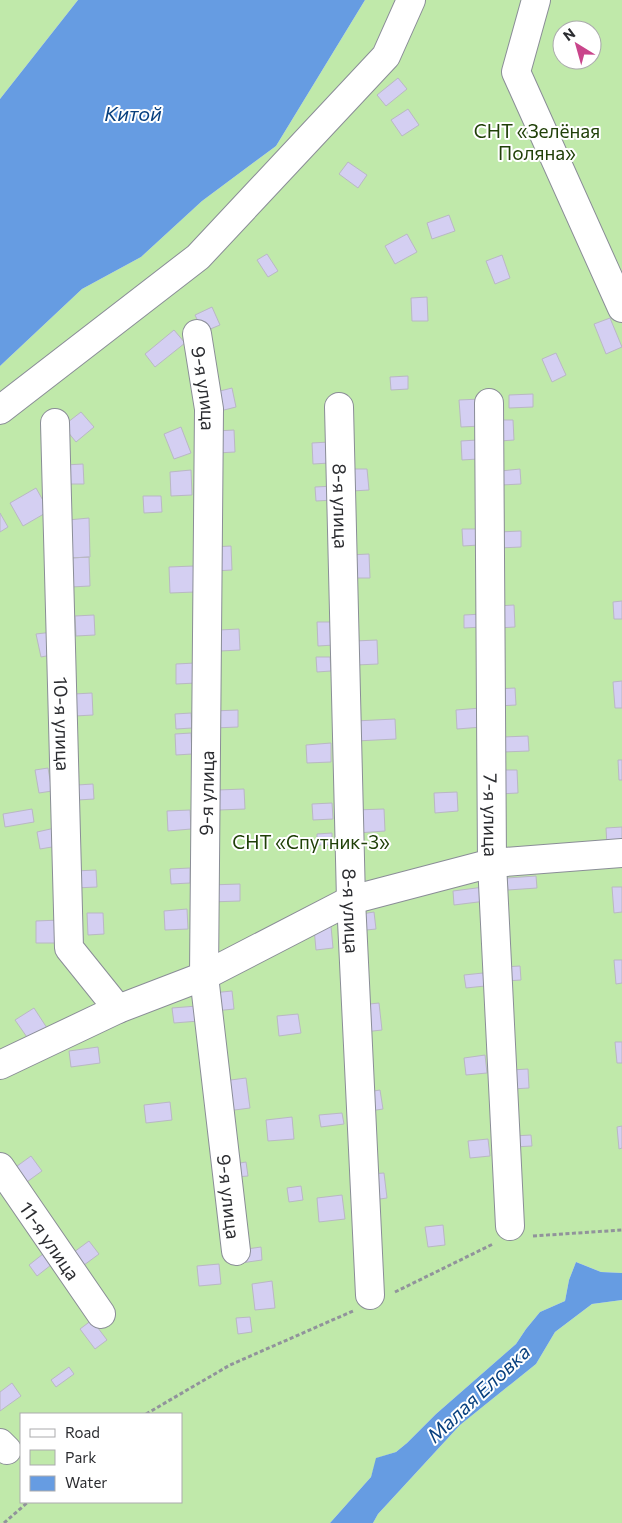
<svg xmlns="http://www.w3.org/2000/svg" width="622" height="1523" viewBox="0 0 622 1523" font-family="Commissioner,sans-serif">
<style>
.green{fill:#c0e9aa;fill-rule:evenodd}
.water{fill:#669ce2}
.building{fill:#d4cff2;stroke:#b9b8c3}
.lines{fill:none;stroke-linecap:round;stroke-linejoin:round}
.minor-casing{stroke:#8a8d97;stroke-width:30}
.path{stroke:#91939b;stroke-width:3;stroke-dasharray:4 2.5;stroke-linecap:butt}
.minor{stroke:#fff;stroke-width:28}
.labels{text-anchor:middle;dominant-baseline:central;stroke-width:4;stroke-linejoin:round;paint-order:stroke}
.park-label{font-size:19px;fill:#204008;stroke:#fff}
.street-label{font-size:19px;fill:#2c2d31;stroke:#fff}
.water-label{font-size:20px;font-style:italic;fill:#08407f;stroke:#fff}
</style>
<rect width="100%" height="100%" fill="#f0f3ff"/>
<path class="green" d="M0 0H78L0 99Z
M365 0H622V1273L601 1272 576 1262 569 1280 565 1301 540 1312 526 1329 516 1344 436 1414 407 1443 396 1452 377 1458 371 1477 330 1523H0V366L82 289 141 257 202 201 276 146ZM562 30H592V60H562ZM21 1414H181V1502H21Z
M622 1300V1523H373L378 1514 460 1425 536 1364 555 1332 592 1304Z"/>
<path class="water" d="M78 0H365L276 146 202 201 141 257 82 289 0 366V99Z
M576 1262 601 1272 622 1273V1300L592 1304 555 1332 536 1364 460 1425 378 1514 373 1523H330L371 1477 376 1458 396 1452 407 1443 436 1414 516 1344 526 1329 540 1312 565 1301 569 1280Z"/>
<path class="building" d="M398 78 407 89 386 106 377 95Z
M408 109 419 125 402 136 391 120Z
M348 162 367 175 358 188 339 174Z
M449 215 455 231 432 239 427 223Z
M407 234 417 252 395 264 385 246Z
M267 254 278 271 268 277 257 260Z
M502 255 510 278 495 284 486 261Z
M427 297 428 321H412L411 298Z
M212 307 220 325 203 332 195 315Z
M610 318 622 347 606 354 594 324Z
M174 330 185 343 155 367 145 354Z
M556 353 566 375 552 382 542 359Z
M408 376V389L391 390 390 377Z
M232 388 236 407 216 412 212 393Z
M533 394V407L509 408V395Z
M481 399 482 426 461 427 459 400Z
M81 412 94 427 76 442 63 426Z
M499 420H513L514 440 500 441Z
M181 427 191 453 174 459 164 434Z
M234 430 235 452 217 453 216 431Z
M477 440 478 459 462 460 461 441Z
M329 442 330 463 313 464 312 443Z
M83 464 84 484H66L65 465Z
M351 469H367L369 490 352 491Z
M520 469 521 484 501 485V471Z
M191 470 192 495 171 496 170 472Z
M334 486V500L316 501 315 487Z
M36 488 49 511 23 526 10 503Z
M143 496H161L162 512 144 513Z
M0 513 8 527 0 532Z
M89 518 90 557 70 558 68 520Z
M462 529H479V545L463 546Z
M521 531V547L499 548V532Z
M231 546 232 570 214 571 213 547Z
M369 554 370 578H350L349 555Z
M89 557 90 586 71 587 70 558Z
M194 566 195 592 170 593 169 567Z
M622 601V619H614L613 602Z
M514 605 515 627 498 628 497 606Z
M483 614V627L464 628V615Z
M94 615 95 635 76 636 75 616Z
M317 622H333L334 645 318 646Z
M239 629 240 650 220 651 219 630Z
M53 632 57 654 41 657 36 634Z
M377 640 378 664 356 665 355 641Z
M316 657H330L331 671 317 672Z
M195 663 196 683 176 684V664Z
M622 681V708H615L613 682Z
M515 688 516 705 497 706 496 689Z
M92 693 93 715 75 716 74 694Z
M481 708 482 727 457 729 456 710Z
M238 710V727L214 728 213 711Z
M191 713 192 728 176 729 175 714Z
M395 719 396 739 356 741 355 721Z
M191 733 192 754 176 755 175 734Z
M528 736 529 751 503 752V737Z
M331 743V762L307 763 306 745Z
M618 760H622V780H619Z
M48 768 52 791 39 793 35 770Z
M496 770H517L518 793 498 794Z
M93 784 94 799 78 800 77 785Z
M244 789 245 809 219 810 218 790Z
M457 792 458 811 435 813 434 793Z
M332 803 333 819 313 820 312 804Z
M32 809 34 822 5 827 3 814Z
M384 809 385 831 357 833 355 810Z
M190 810 191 829 168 831 167 811Z
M622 827V846H607L606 828Z
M55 828 58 846 40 849 37 832Z
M332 833V845H317V834Z
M190 868V883L171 884 170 869Z
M96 870 97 887 75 888V871Z
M536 876 537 888 508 890 507 878Z
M240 884V901L210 902 209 885Z
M484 887 486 901 454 905 453 891Z
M612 887H622V912L614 913Z
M187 909 188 929 165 930 164 911Z
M374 912 376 929 357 931 355 915Z
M87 913H103L104 934 88 935Z
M60 920 61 943H36V921Z
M331 926 333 948 316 950 314 928Z
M614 960H622V983L616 984Z
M520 966 521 980 505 981 504 967Z
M483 973 485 986 466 988 464 975Z
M232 991 234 1009 215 1011 212 993Z
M379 1003 382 1030 364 1032 360 1005Z
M197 1006 199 1021 174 1023 172 1008Z
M34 1008 47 1028 29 1040 15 1020Z
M298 1014 301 1033 279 1036 277 1016Z
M615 1042H622V1063H617Z
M98 1047 100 1063 71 1067 69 1051Z
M485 1055 487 1073 466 1075 464 1058Z
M528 1069 529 1088 512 1089 511 1070Z
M246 1078 250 1108 227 1111 223 1081Z
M380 1090 383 1109 370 1111 368 1092Z
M170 1102 172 1120 146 1123 144 1105Z
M342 1113 344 1124 321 1127 319 1115Z
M292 1117 294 1139 268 1141 266 1120Z
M622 1126V1148L619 1149 617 1127Z
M531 1135 532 1146 514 1147V1136Z
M488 1139 490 1156 470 1158 468 1141Z
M31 1156 42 1171 24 1184 13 1169Z
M246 1162 248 1176 236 1177 234 1164Z
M384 1173 387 1198 373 1200 370 1174Z
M301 1186 303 1200 289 1202 287 1188Z
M342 1195 345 1219 319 1222 317 1198Z
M443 1225 445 1245 428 1247 425 1227Z
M89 1241 99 1254 80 1268 70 1255Z
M261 1247 262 1260 241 1263 240 1250Z
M43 1254 51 1265 37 1276 29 1265Z
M219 1264 221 1284 199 1286 197 1266Z
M272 1281 275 1308 255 1310 252 1284Z
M250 1317 252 1332 238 1334 236 1318Z
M92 1320 107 1340 95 1349 80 1329Z
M69 1367 74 1374 56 1387 51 1380Z
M12 1383 21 1396 0 1411V1392Z"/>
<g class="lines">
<defs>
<g id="minor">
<path d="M536 0 516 72 622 308"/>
<path id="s1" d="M197 334 209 409 204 976 236 1251"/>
<path id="s2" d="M489 403 492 863 510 1226"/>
<path id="s3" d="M339 407 351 900 370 1295"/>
<path d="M0 410 198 257 386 56 411 0"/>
<path id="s4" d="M55 423 69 948 118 1009"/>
<path d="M0 1065 118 1009 204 976 351 900 492 863 622 853"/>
<path id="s5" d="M0 1167 101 1314"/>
<path d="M0 1443 7 1450"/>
</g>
</defs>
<use href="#minor" class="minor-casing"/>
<path class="path" d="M533 1236 622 1230
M395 1292 493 1244
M146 1414 230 1365 353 1311
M4 1523 28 1502"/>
<use href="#minor" class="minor"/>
</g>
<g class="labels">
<g class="park-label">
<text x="537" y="130">СНТ «Зелёная<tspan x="537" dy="22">Поляна»</tspan></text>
<text x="311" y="841">СНТ «Спутник-3»</text>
</g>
<g class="street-label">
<text stroke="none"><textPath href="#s1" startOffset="55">9-я улица</textPath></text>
<text stroke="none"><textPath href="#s3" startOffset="99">8-я улица</textPath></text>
<text stroke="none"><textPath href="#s4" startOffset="301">10-я улица</textPath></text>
<text transform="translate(206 793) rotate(-89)">9-я улица</text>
<text stroke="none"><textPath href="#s2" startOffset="412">7-я улица</textPath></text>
<text stroke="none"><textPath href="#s3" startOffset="504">8-я улица</textPath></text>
<text stroke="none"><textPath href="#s1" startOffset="865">9-я улица</textPath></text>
<text stroke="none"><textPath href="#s5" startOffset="89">11-я улица</textPath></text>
</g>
<g class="water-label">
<text x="133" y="113">Китой</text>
<text transform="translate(478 1393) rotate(-43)">Малая Еловка</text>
</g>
</g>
<rect x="20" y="1413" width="162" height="90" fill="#ffffff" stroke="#ababad"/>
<rect x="30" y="1429" width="25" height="8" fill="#ffffff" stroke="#ababad"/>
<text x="65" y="1438" font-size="15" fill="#2c2d31">Road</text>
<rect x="30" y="1450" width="25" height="15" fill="#c0e9aa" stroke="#ababad"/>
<text x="65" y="1463" font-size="15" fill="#2c2d31">Park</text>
<rect x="30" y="1476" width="25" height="15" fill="#669ce2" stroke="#ababad"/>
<text x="65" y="1488" font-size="15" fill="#2c2d31">Water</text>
<g transform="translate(577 45) rotate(323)"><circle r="24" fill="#ffffff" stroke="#ababad"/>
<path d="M0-4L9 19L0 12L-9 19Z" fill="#c9458b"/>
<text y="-8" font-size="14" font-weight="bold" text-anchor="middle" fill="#2c2d31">N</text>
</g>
</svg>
